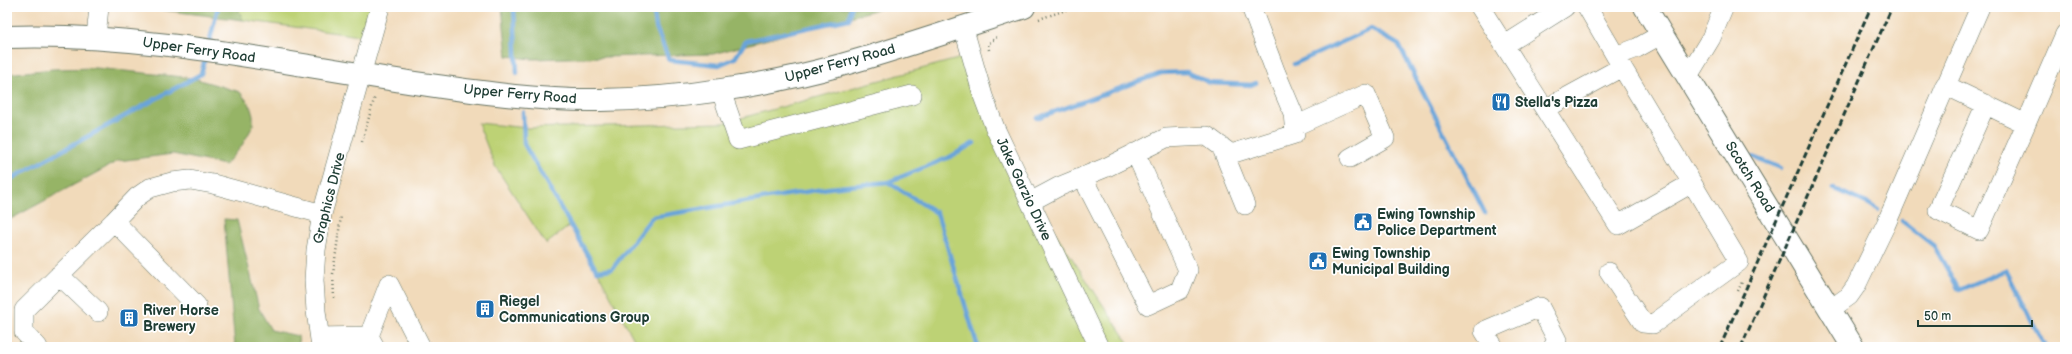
<svg xmlns="http://www.w3.org/2000/svg" width="2072" height="354" viewBox="0 0 2072 354" font-family="'Balsamiq Sans',sans-serif">
<style>
.green{fill:#bdd275;stroke:#6e8854}
.forest{fill:#96b466;stroke:#5a784d}
.lines{fill:none;stroke-linecap:round;stroke-linejoin:round}
.stream{stroke:#69a4d9;stroke-width:4.5}
.minor-casing{stroke:#687463;stroke-width:20}
.major-casing{stroke:#687463;stroke-width:24}
.path{stroke:#687463;stroke-width:2.5;stroke-dasharray:1 3;stroke-linecap:butt}
.minor{stroke:#fff;stroke-width:19}
.major{stroke:#fff;stroke-width:22}
.rail{stroke:#1f3d34;stroke-width:3;stroke-dasharray:6 3;stroke-linecap:butt}
.labels{text-anchor:middle;dominant-baseline:central;stroke-width:3.5;stroke-linejoin:round;paint-order:stroke}
.street-label{font-size:14px;fill:#1f3d34;stroke:#fff}
.poi-label{font-size:14px;font-weight:bold;fill:#1f3d34;stroke:#fff;text-anchor:start}
</style>
<rect width="100%" height="100%" fill="#fff"/>
<filter id="ink" filterUnits="userSpaceOnUse"><feTurbulence type="fractalNoise" baseFrequency=".025" numOctaves="2"/><feDisplacementMap in="SourceGraphic" scale="8" xChannelSelector="R" yChannelSelector="G"/><feConvolveMatrix kernelMatrix="1 2 1 2 8 2 1 2 1" color-interpolation-filters="sRGB"/></filter>
<filter id="wash" filterUnits="userSpaceOnUse"><feTurbulence type="fractalNoise" baseFrequency=".012" numOctaves="4" result="noise"/><feDisplacementMap in="SourceGraphic" scale="16" xChannelSelector="R" yChannelSelector="G"/><feGaussianBlur stdDeviation="0.9" result="paint"/><feColorMatrix in="noise" values="0 0 0 0 0 0 0 0 0 0 0 0 0 0 0 0 0 1.4 0 .05"/><feComposite in="paint" operator="in"/></filter>
<g filter="url(#wash)">
<rect width="100%" height="100%" fill="#f1daba"/>
<path class="green" d="M237 7H383L374 38 243 20Z
M976 54 1024 186 1131 347H638L572 224 546 244 495 166 478 123 527 128 723 123Z"/>
<path class="forest" d="M167 7H237L243 20 162 10Z
M502 7H886L713 54 532 59 507 56Z
M96 68 193 78 240 92 250 105 253 116V126L241 147 225 165 173 154 118 161 7 221V74L53 69Z
M224 219 237 220 259 309 271 330 298 336 299 347H235Z"/>
<g class="lines">
<path class="stream" d="M514 7 517 73
M653 7 656 27 669 60 719 65 735 58 746 41 849 19 851 7
M209 44 218 7
M1294 64 1371 29 1399 45 1485 213
M523 112 524 144 597 271 612 269 652 217 829 188 888 182 937 213 978 347
M1037 118 1162 73 1187 72 1210 83 1251 85 1256 83
M1753 157 1781 168
M7 181 201 74 206 55
M888 182 950 157 974 143
M1834 189 1869 204 1878 210
M1902 221 1934 246 1959 290 2006 270 2045 347"/>
</g>
</g>
<g filter="url(#ink)">
<g class="lines">
<defs>
<path id="minor" d="M1480 7 1618 225 1692 183 1622 67 1545 109
M1587 7 1622 67
M963 26 983 96 995 128 1099 347
M96 37 99 7
M1505 45 1565 7
M1616 56 1637 48 1662 34
M1688 76 1711 38 1724 7
M1945 85 2026 124 2065 34
M721 91 738 140 912 95
M1986 104 1938 210 1979 230 2026 124
M1295 126 1366 94 1385 138 1350 158
M1221 146 1245 205
M1084 176 1088 188 1148 305 1180 290 1188 270 1140 163 1134 153
M1030 202 1058 187 1107 167 1166 138 1207 136 1231 154 1295 134 1293 113 1276 73 1251 7
M1609 272 1643 323 1653 324 1739 262 1692 183
M59 275 98 312
M197 306 114 221 137 197 150 188 172 182 190 180 213 184 322 214
M1831 309 1849 296 1856 286 1886 224 1980 7
M320 337 369 336
M38 347 24 332V310L114 221
M321 347 316 311 314 280 316 250 322 214 380 7
M375 347 369 336 389 284 421 347
M1494 347 1484 331 1540 307 1557 340 1553 347"/>
<path id="major" d="M1645 7 1853 347
M7 37C149 32 289 65 429 85 485 93 543 101 600 100 678 99 765 86 841 65 902 48 963 27 1024 7"/>
</defs>
<use href="#minor" class="minor-casing"/>
<use href="#major" class="major-casing"/>
<path class="path" d="M1039 19 1075 7
M989 50 988 44 998 36
M362 142 375 96
M1738 291 1742 282
M334 298 333 274 341 216"/>
<use href="#minor" class="minor"/>
<use href="#major" class="major"/>
<path class="rail" d="M1720 347 1871 7
M1741 347 1892 7"/>
</g>
</g>
<defs>
<symbol id="restaurant-square" viewBox="-11 -11 22 22"><rect x="-9" y="-9" width="18" height="18" rx="4" fill="#1f6fb2" stroke="#fff"/><path d="M-5-6h1v4h1v-4h1v4h1v-4h1v5L-1.5 .5V6h-2V.5L-5-1ZM5-6V6H3V1.5H1.5Q1.5-4 5-6Z" fill="#fff"/></symbol>
<symbol id="civic-square" viewBox="-11 -11 22 22"><rect x="-9" y="-9" width="18" height="18" rx="4" fill="#1f6fb2" stroke="#fff"/><path d="M-.6-6.5H3V-4.5H.6V-3L4-1V1h2V6H-6V1h2V-1L-.6-3ZM-1.2 2.5V6h2.4V2.5Z" fill="#fff"/></symbol>
<symbol id="building-square" viewBox="-11 -11 22 22"><rect x="-9" y="-9" width="18" height="18" rx="4" fill="#1f6fb2" stroke="#fff"/><path d="M-4-6H4V6H1V3H-1V6H-4ZM-2.5-4.3h1.7v1.8h-1.7ZM.8-4.3h1.7v1.8H.8ZM-2.5-1h1.7V.8h-1.7ZM.8-1h1.7V.8H.8Z" fill="#fff"/></symbol>
</defs>
<g fill-rule="evenodd">
<use href="#restaurant-square" x="1490" y="91" width="22" height="22"/>
<use href="#civic-square" x="1352" y="211" width="22" height="22"/>
<use href="#civic-square" x="1307" y="250" width="22" height="22"/>
<use href="#building-square" x="474" y="298" width="22" height="22"/>
<use href="#building-square" x="118" y="307" width="22" height="22"/>
</g>
<g class="labels">
<g class="street-label">
<text transform="translate(199 50) rotate(8)">Upper Ferry Road</text>
<text transform="translate(840 63) rotate(-15)">Upper Ferry Road</text>
<text transform="translate(520 94) rotate(5)">Upper Ferry Road</text>
<text transform="translate(1750 177) rotate(58)">Scotch Road</text>
<text transform="translate(1024 189) rotate(65)">Jake Garzio Drive</text>
<text transform="translate(329 198) rotate(-76)">Graphics Drive</text>
</g>
<g class="poi-label">
<text x="1515" y="102">Stella's Pizza</text>
<text x="1377" y="214">Ewing Township<tspan x="1377" dy="16">Police Department</tspan></text>
<text x="1332" y="253">Ewing Township<tspan x="1332" dy="16">Municipal Building</tspan></text>
<text x="499" y="301">Riegel<tspan x="499" dy="16">Communications Group</tspan></text>
<text x="143" y="310">River Horse<tspan x="143" dy="16">Brewery</tspan></text>
</g>
</g>
<rect width="2072" height="354" fill="none" stroke="#fff" stroke-width="24"/>
<path d="M1918 320v6h114v-6" fill="none" stroke="#1f3d34" stroke-width="2"/>
<text x="1924" y="320" font-size="12" fill="#1f3d34" stroke="#ffffff" stroke-width="3" paint-order="stroke">50 m</text>
</svg>
